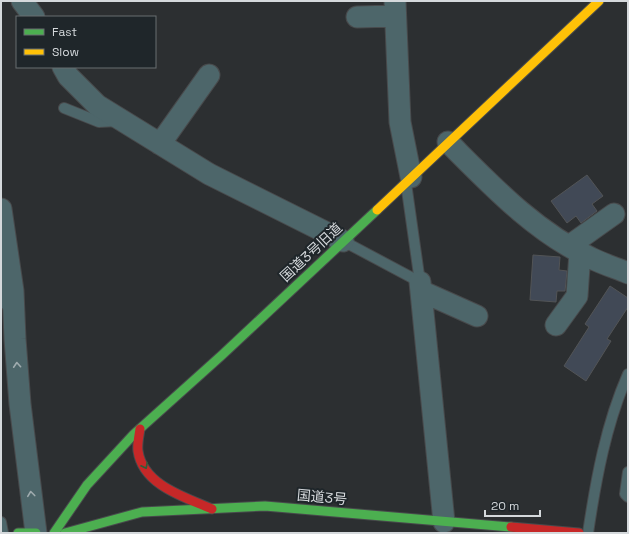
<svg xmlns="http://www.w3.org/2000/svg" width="629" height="534" viewBox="0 0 629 534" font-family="'Space Grotesk','Noto Sans JP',sans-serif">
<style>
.building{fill:#414956;stroke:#525456}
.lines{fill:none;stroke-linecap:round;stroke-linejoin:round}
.lane-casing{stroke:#484a4c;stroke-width:12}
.street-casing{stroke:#484a4c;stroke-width:23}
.fast-casing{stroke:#484a4c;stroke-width:11}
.slow-casing{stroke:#484a4c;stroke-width:11}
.jam-casing{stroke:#484a4c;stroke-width:11}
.lane{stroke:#4d666a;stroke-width:10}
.street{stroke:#4d666a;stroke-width:21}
.fast{stroke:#4caf50;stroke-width:9}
.slow{stroke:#ffc107;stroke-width:9}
.jam{stroke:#c62828;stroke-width:9}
.oneway{stroke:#9fabae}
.oneway2{stroke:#315d39}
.labels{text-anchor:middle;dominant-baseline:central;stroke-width:4;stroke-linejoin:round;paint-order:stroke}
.street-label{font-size:14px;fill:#d5d9dc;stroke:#1f262a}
</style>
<rect width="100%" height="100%" fill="#2c2f31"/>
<path class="building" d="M587 175 603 196 592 204 597 211 581 223 576 216 567 223 551 201Z
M533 255 560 257 559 270 567 271 565 291H557L556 302 530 300Z
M610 286 628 298V307L607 339 611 341 586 381 564 366 589 327 585 324Z"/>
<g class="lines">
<defs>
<path id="lane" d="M64 108 99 122 118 121
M406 183 420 282
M343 241 420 282
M1 287 6 305
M628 472 625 494 628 497
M1 522 3 533
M588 533C596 479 606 424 628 374"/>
<path id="street" d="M22 1 34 17
M395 1 400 122 411 177
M357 17 395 16
M63 67 68 76 97 105 209 174 343 241
M448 142C491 185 535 232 591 258 603 264 616 268 628 273
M160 144 209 75
M1 209 13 291 15 339 20 404 36 533
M569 246 614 214
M420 282 444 522
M421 291 477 316
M556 325 577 296 580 252"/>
<path id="fast" d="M18 533H36
M54 533 87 485 134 434 222 355 377 210
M65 533 142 512 265 506 511 527"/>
<path id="slow" d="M377 210 599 1"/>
<path id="jam" d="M140 429C139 436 137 444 138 451 143 485 184 497 212 509
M511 527 579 533"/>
</defs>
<use href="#lane" class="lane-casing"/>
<use href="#street" class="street-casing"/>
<use href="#fast" class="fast-casing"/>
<use href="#slow" class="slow-casing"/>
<use href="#jam" class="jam-casing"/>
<use href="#lane" class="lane"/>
<use href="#street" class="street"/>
<use href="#fast" class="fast"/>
<use href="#slow" class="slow"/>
<use href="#jam" class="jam"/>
</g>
<defs><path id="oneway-chevron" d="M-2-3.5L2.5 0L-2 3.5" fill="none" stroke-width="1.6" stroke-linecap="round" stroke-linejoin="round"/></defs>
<g class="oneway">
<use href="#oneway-chevron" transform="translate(17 365) rotate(-94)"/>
<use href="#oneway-chevron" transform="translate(31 494) rotate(-97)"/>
</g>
<use class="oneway2" href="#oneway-chevron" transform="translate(145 466) rotate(63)"/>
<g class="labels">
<g class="street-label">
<text transform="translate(311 252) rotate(-43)">国道3号旧道</text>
<text transform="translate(322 497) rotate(5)">国道3号</text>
</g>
</g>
<rect width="629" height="534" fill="none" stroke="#d5d9dc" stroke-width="4"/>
<rect x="16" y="16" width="140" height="52" fill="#1f262a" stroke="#686e71"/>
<rect x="24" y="29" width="20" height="6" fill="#4caf50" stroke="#686e71"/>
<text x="52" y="36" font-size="12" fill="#d5d9dc">Fast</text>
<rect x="24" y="49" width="20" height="6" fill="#ffc107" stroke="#686e71"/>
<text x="52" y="56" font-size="12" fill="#d5d9dc">Slow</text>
<path d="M485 510v6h55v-6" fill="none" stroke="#d5d9dc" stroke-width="2"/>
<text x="491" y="510" font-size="12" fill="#d5d9dc" stroke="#1f262a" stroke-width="3" paint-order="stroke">20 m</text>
</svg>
